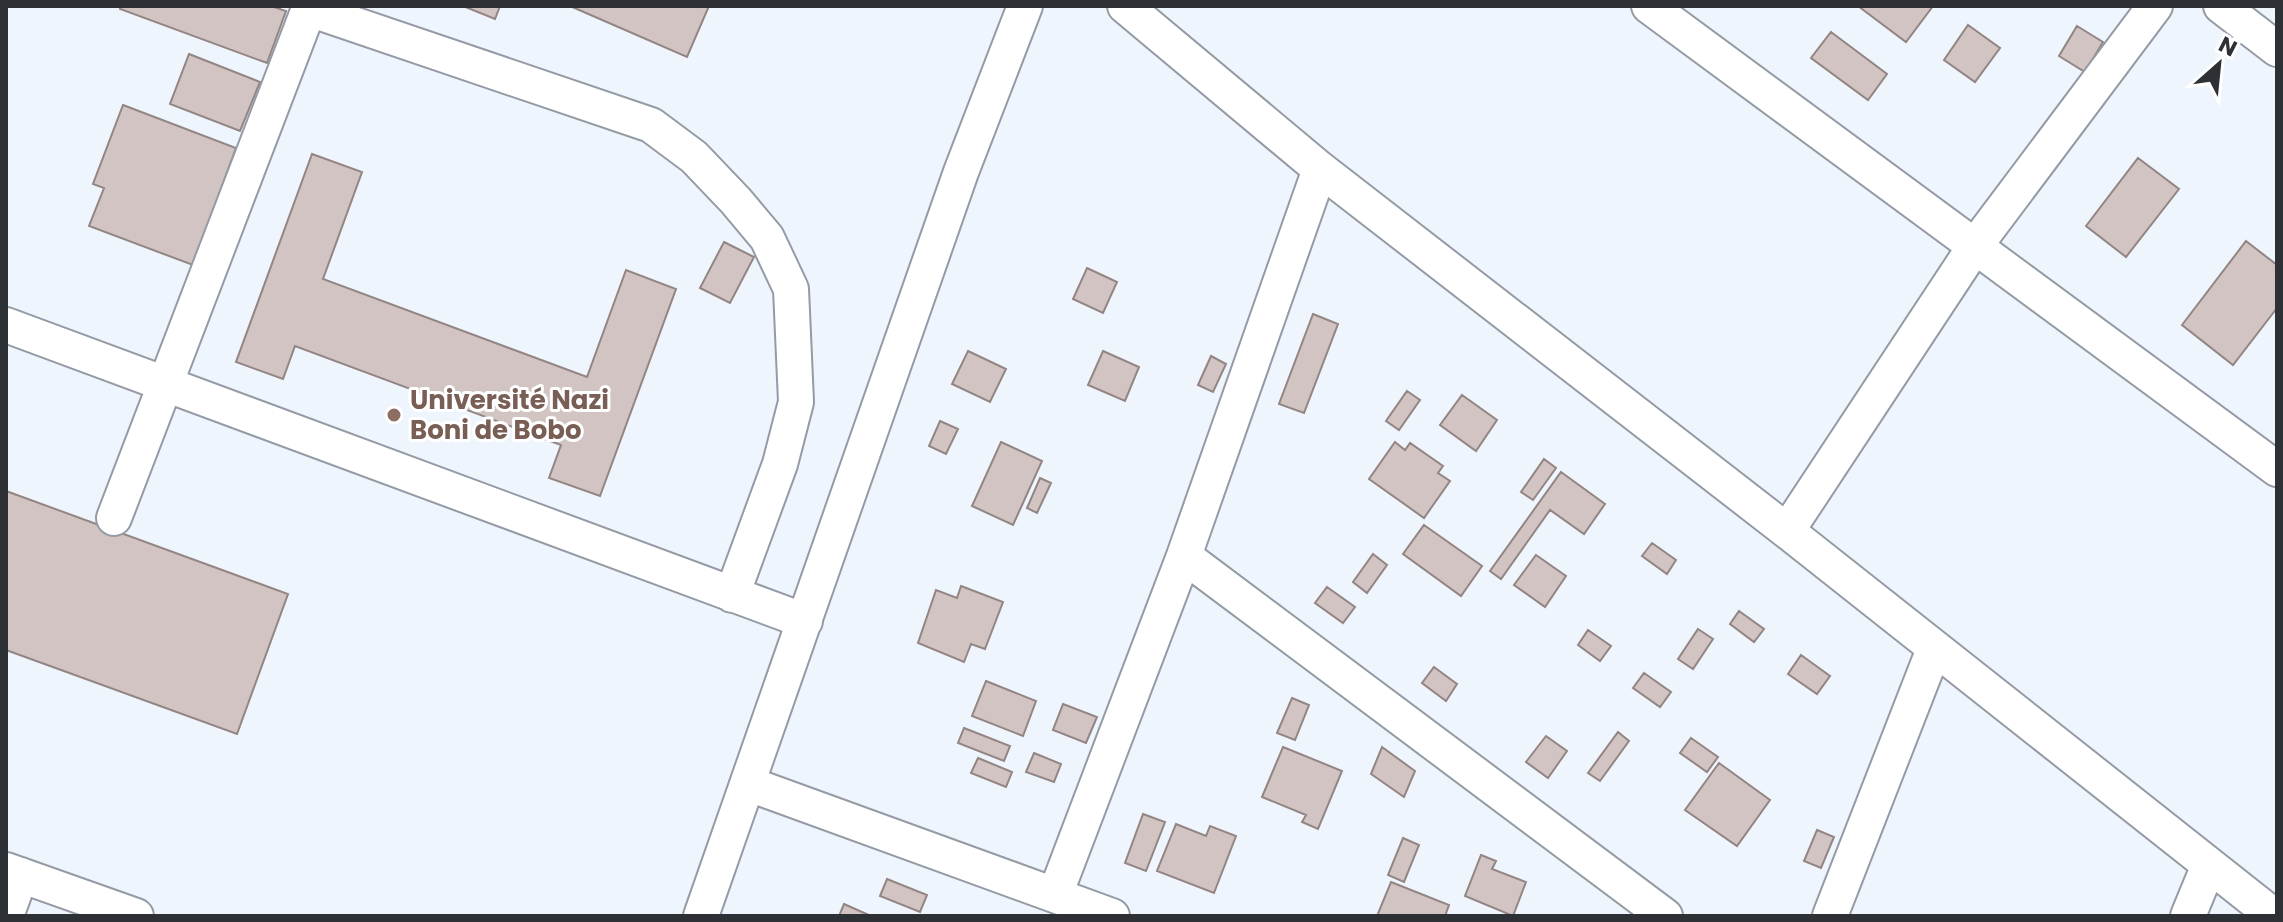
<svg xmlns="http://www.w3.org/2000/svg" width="2283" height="922" viewBox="0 0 2283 922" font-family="Poppins,sans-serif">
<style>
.building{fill:#d2c4c2;stroke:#928583;stroke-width:2}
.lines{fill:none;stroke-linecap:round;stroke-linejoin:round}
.minor-casing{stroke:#949ba5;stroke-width:38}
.minor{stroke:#fff;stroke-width:34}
.education-dot{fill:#8d6e63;stroke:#fff;stroke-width:3}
.labels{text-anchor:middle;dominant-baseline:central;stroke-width:6;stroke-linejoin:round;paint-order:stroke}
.education-label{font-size:26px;font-weight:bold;fill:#785e54;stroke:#fff;text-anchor:start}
</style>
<rect width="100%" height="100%" fill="#eff5fd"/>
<path class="building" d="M121 6H271L286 11 267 63 120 9Z
M463 6H500L495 19Z
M570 6H709L687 57Z
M1858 6H1933L1906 42Z
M1968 25 2000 48 1975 82 1944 60Z
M2077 26 2103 42 2085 72 2059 56Z
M1831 32 1887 74 1868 100 1811 58Z
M189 54 260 82 240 131 170 104Z
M123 105 236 148 193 265 89 226 104 188 93 184Z
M312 154 362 172 323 279 587 377 626 270 676 289 600 496 549 478 561 445 295 346 283 379 236 362Z
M2138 158 2179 189 2126 257 2086 226Z
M2246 241 2277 265V308L2233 365 2182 325Z
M724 242 754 257 730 303 700 288Z
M1087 268 1117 282 1103 313 1073 299Z
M1313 314 1338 324 1304 413 1279 404Z
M968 351 1006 369 990 402 952 384Z
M1103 351 1139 367 1125 401 1088 385Z
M1211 356 1226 364 1213 392 1198 385Z
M1407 391 1420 400 1399 430 1386 421Z
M1462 395 1497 420 1476 451 1440 425Z
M940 421 958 429 946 454 929 446Z
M1001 442 1042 461 1013 525 972 506Z
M1395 442 1405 450 1410 443 1443 466 1438 473 1450 481 1424 518 1369 479Z
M1544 459 1556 468 1533 500 1521 492Z
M1561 472 1605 504 1584 534 1550 510 1501 579 1490 571Z
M1040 478 1051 483 1037 513 1027 508Z
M6 491 288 594 237 734 6 650Z
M1424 525 1482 566 1461 596 1403 554Z
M1652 543 1676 560 1667 574 1642 556Z
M1373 554 1387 565 1367 593 1353 582Z
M1536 555 1566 576 1545 607 1514 585Z
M961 586 1003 602 985 649 971 644 964 662 918 643 936 590 957 598Z
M1327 587 1355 607 1343 623 1315 603Z
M1739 611 1764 629 1754 642 1730 624Z
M1698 629 1713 639 1693 669 1678 659Z
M1588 630 1611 646 1600 661 1578 645Z
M1801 655 1830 676 1817 694 1788 674Z
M1434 667 1457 684 1446 701 1422 683Z
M1644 673 1671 692 1660 707 1633 688Z
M986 681 1036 701 1023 736 972 716Z
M1292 698 1309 705 1295 740 1277 733Z
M1063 704 1097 717 1086 743 1053 730Z
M964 728 1010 746 1004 761 958 743Z
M1618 732 1629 741 1600 781 1588 773Z
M1546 736 1567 751 1548 778 1526 762Z
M1691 738 1718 757 1707 772 1680 753Z
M1283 747 1342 771 1318 829 1302 822 1306 815 1262 797Z
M1382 747 1415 771 1404 797 1371 774Z
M1034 753 1061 764 1054 782 1026 772Z
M978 758 1012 772 1006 787 971 773Z
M1719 763 1770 800 1737 846 1685 810Z
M1143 814 1165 822 1146 871 1125 863Z
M1176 824 1206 836 1210 826 1236 836 1214 893 1157 871Z
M1817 830 1834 837 1821 868 1804 861Z
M1403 838 1419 845 1404 882 1388 875Z
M1481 855 1496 861 1492 869 1526 882 1513 916 1465 896Z
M887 879 927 895 920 912 880 896Z
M1391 882 1449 905 1445 916H1377Z
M844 904 871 916H839Z"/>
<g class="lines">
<defs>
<path id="minor" d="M1125 6 1320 169 1787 531 2274 916
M1649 6 2277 469
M2221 6 2277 49
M309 9 651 125 694 157 736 201 767 238 791 289 796 402 780 464 732 595
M6 325 805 621
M114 518 310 6
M1787 531 1975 246 2155 6
M1184 556 1665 916
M749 784 1112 916
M6 870 136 916
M1055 895 1184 556 1320 169
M6 916 21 875
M701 916 961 172 1025 6
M1830 916 1934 649
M2188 916 2209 865"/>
</defs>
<use href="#minor" class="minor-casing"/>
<use href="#minor" class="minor"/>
</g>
<circle class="education-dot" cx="394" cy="415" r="8"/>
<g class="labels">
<g class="education-label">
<text x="410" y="400">Université Nazi<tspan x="410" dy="30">Boni de Bobo</tspan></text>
</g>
</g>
<rect width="2283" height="922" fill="none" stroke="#2d3034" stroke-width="16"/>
<g transform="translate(2219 64) rotate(27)" stroke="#ffffff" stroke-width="6" paint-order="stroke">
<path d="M0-6L14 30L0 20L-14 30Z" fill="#2d3034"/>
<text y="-12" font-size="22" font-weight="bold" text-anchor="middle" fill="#2d3034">N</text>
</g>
</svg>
